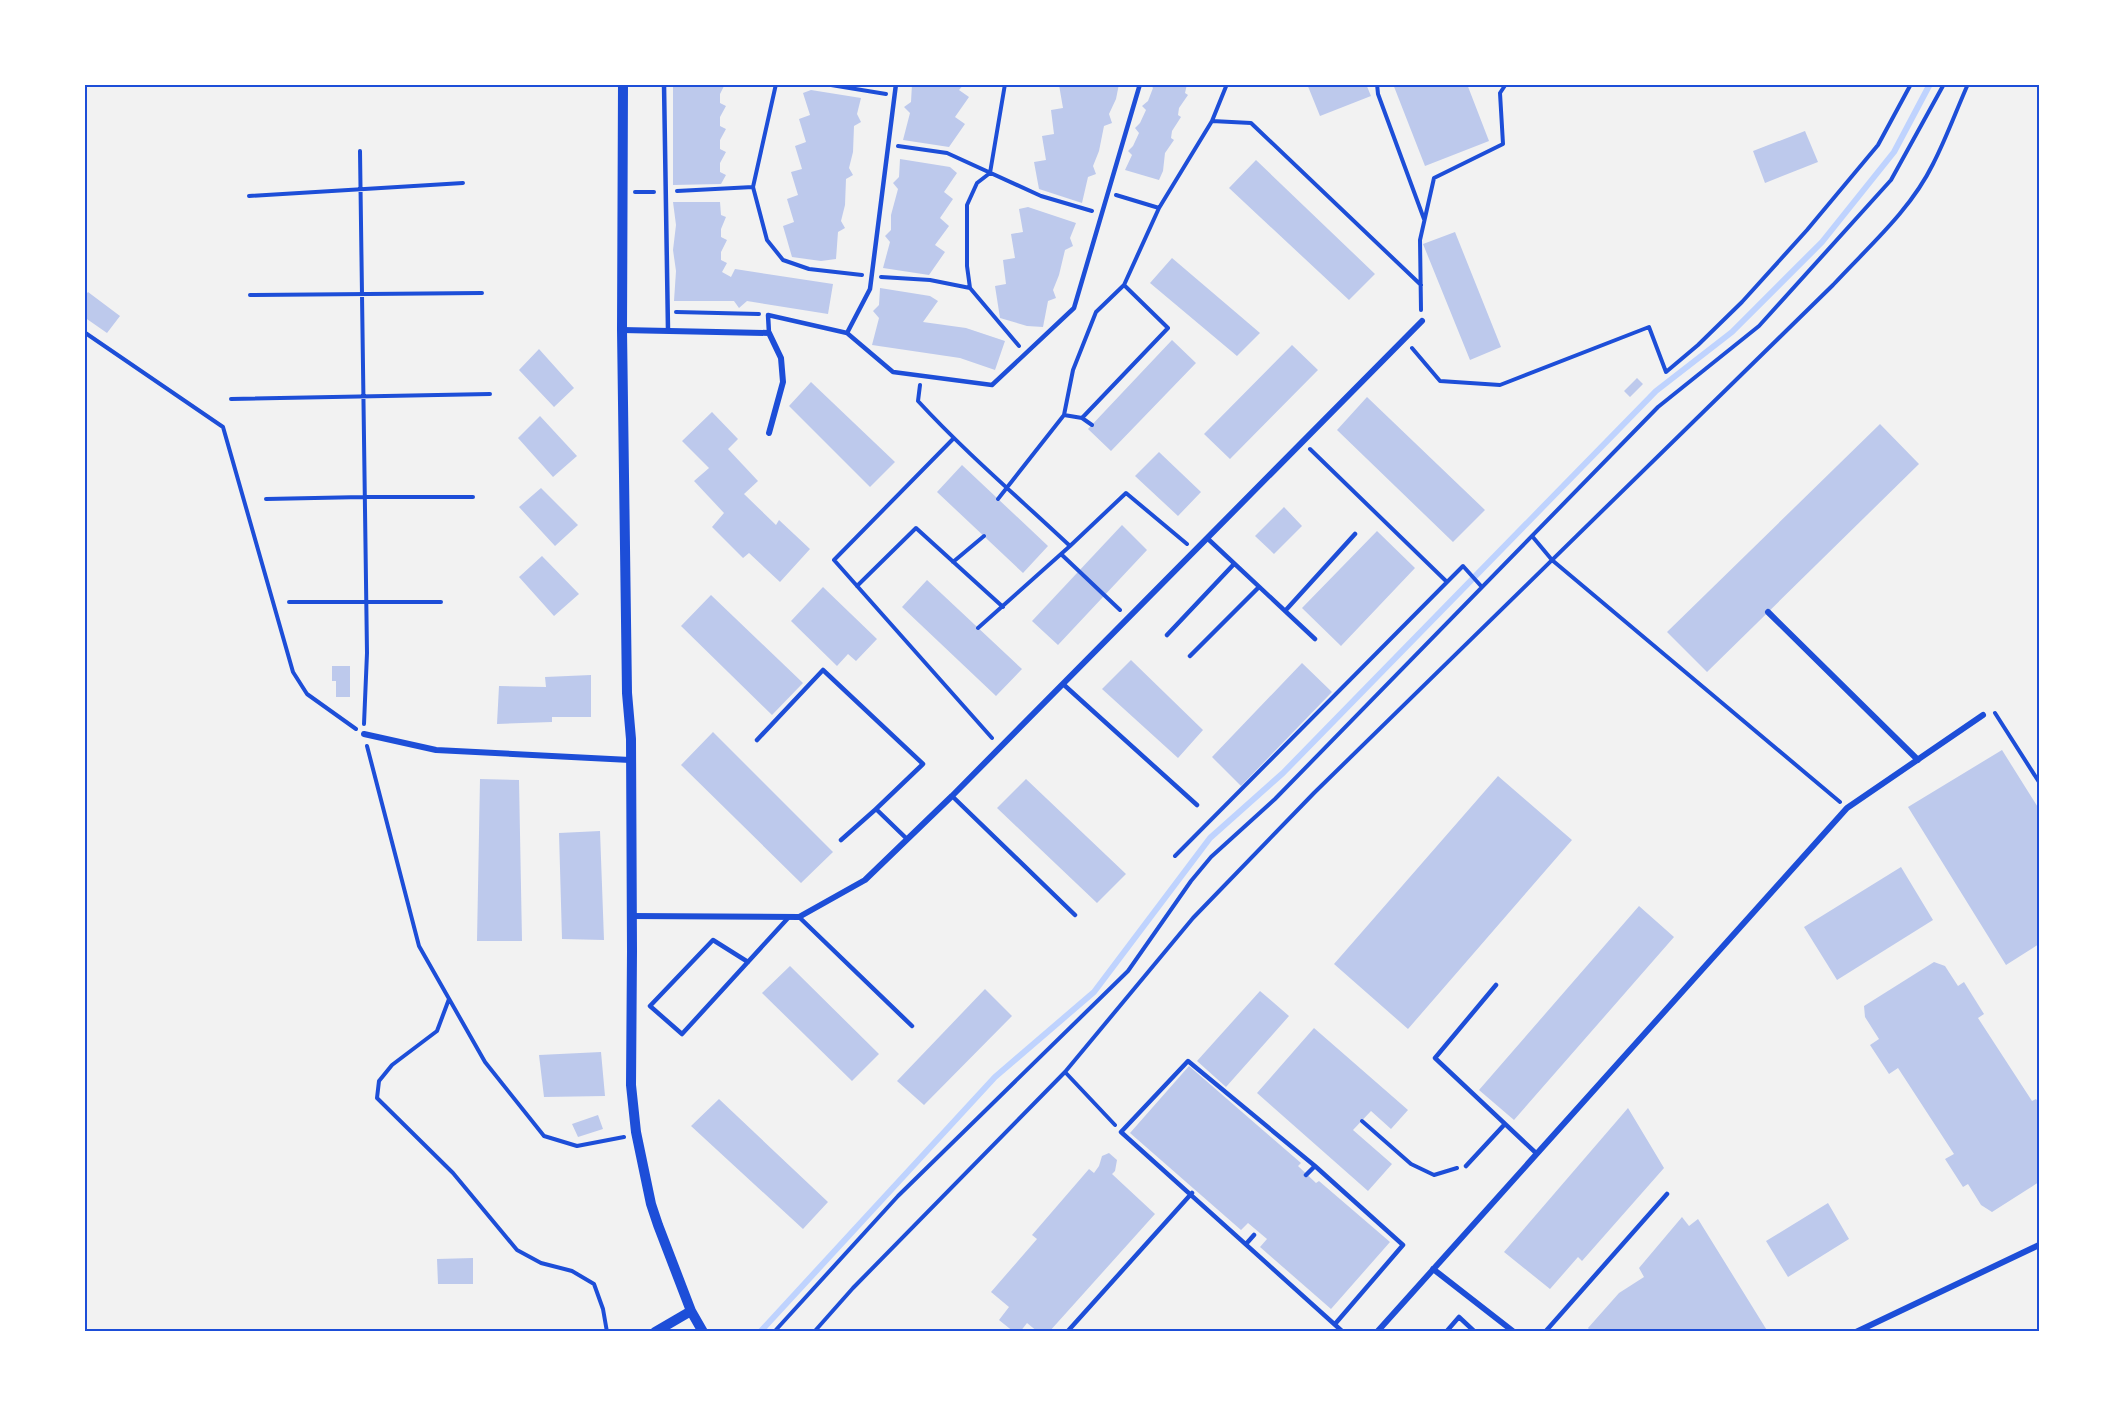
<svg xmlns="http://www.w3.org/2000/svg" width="2123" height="1416" viewBox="0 0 2123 1416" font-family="'Nunito Sans',sans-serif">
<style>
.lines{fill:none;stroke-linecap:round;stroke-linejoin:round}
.stream{stroke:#bfd3fe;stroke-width:6}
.building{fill:#bdc9ec}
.path{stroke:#1d4ed8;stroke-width:4}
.service{stroke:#1d4ed8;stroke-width:4.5}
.minor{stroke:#1d4ed8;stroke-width:6}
.tertiary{stroke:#1d4ed8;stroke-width:10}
.neatline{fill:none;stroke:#1d4ed8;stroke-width:2}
</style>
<rect width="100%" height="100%" fill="#f2f2f2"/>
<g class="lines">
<path class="stream" d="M760 1332 995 1077 1094 992 1210 838 1283 773 1656 391 1732 332 1822 242 1894 152 1930 84"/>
</g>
<path class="building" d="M673 84H725L720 94V103L726 106 720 117V126L726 129 720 140V149L726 152 720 163V172L726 175 721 184 673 185Z
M912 84H964L959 90 969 97 955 117 965 124 949 147 903 140 910 113 904 107 911 102Z
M1063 84H1119L1116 99 1109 114 1112 123 1104 126 1099 151 1093 166 1096 174 1088 177 1082 203 1039 189 1034 162 1046 160 1042 136 1054 134 1051 110 1063 108 1059 85Z
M1150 84H1187L1185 93 1188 95 1179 108 1178 115 1181 117 1172 131 1171 138 1174 140 1165 153 1163 171 1159 180 1125 170 1132 155 1128 151 1133 146 1139 133 1135 128 1140 123 1146 110 1142 106 1148 101 1153 88Z
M1307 84H1366L1371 96 1320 116Z
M1393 84H1467L1489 141 1425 166Z
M811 90 861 98 857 114 861 122 854 126 853 152 849 168 853 175 846 179 845 205 841 221 845 228 838 232 836 259 821 261 792 257 783 226 794 222 787 199 798 195 791 172 802 169 795 146 806 142 799 119 810 115 803 93Z
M1805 131 1818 162 1765 183 1753 151Z
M900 159 950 167 957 173 944 192 953 199 940 218 949 226 935 245 945 252 929 275 883 268 890 242 885 236 891 230V215L898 189 893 183 899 177Z
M1256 160 1375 274 1349 300 1229 188Z
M673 202H720L721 215 726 217 721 229V237L727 240 721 252V260L727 263 722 272 731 277 735 269 833 284 828 314 747 301 739 308 734 301H674L676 271 673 250 676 225Z
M1028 207 1076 223 1070 238 1073 246 1065 250 1059 275 1053 290 1056 298 1048 301 1043 327 1027 326 1000 318 995 286 1006 284 1003 260 1015 258 1011 234 1023 232 1019 209Z
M1455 232 1501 347 1470 360 1423 244Z
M1172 258 1260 333 1237 356 1150 283Z
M880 288 930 296 938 301 923 322 966 328 1005 341 995 370 960 358 872 345 879 318 873 311 879 305Z
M88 292 120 316 107 333 84 317V297Z
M1172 340 1196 363 1111 451 1088 429Z
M1292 345 1318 370 1230 459 1204 434Z
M539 349 574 388 554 407 519 370Z
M1637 378 1643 384 1630 397 1624 391Z
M811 382 895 462 870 487 789 406Z
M1367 397 1485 510 1453 542 1337 430Z
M712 412 738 439 728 449 758 481 744 494 776 525 779 520 810 549 780 582 749 553 743 558 712 527 724 513 694 481 709 468 682 441Z
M540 416 577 456 553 477 518 438Z
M1880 424 1919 464 1707 672 1667 632Z
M1159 452 1201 492 1178 516 1135 476Z
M962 465 1048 546 1023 573 937 492Z
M541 488 578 525 555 546 519 507Z
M1284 507 1302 526 1274 554 1255 536Z
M1122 525 1147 550 1058 645 1032 621Z
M1377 531 1415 568 1341 646 1302 608Z
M542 556 579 594 554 616 519 577Z
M927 580 1022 669 996 696 902 607Z
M823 587 877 639 856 661 848 654 837 666 791 621Z
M711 595 803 683 772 715 681 626Z
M1131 660 1203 730 1178 758 1102 689Z
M1302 663 1332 692 1241 786 1212 757Z
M332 666H350V697H336V681H332Z
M591 675V717H552V722L497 724 499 686 546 687 545 677Z
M713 732 833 852 801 883 681 765Z
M2002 750 2039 809V944L2006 965 1908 807Z
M1498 776 1572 840 1408 1029 1334 964Z
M480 779 519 780 522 941H477Z
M1026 779 1126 874 1097 903 997 808Z
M600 831 604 940 562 939 559 833Z
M1901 867 1933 920 1837 980 1804 927Z
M1639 906 1674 937 1514 1120 1479 1090Z
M1934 962 1945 966 1958 986 1964 982 1984 1014 1978 1018 2032 1101 2036 1099 2039 1103V1182L1992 1212 1981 1205 1968 1184 1963 1187 1945 1159 1954 1154 1898 1068 1889 1074 1870 1045 1879 1039 1865 1017 1864 1006Z
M790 966 879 1054 852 1081 762 993Z
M985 989 1012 1016 924 1105 897 1081Z
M1260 991 1289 1016 1226 1087 1197 1061Z
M1314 1028 1408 1110 1391 1129 1371 1111 1353 1130 1392 1164 1368 1191 1257 1093Z
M601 1052 605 1096 544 1097 539 1055Z
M1189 1066 1301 1163 1298 1166 1316 1183 1319 1181 1390 1242 1331 1309 1260 1247 1267 1239 1248 1223 1241 1230 1130 1133Z
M719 1099 828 1202 803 1229 691 1126Z
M1628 1108 1664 1168 1582 1261 1578 1257 1550 1289 1504 1252Z
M598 1115 603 1129 578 1137 572 1124Z
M1109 1153 1117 1160 1115 1171 1112 1174 1155 1214 1049 1332H1038L1027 1323 1020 1332H1014L999 1320 1009 1307 991 1292 1037 1239 1032 1235 1089 1169 1094 1173 1099 1166 1102 1156Z
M1828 1203 1849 1239 1788 1277 1766 1241Z
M1682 1217 1689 1226 1698 1219 1768 1332H1591L1588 1328 1619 1293 1644 1277 1639 1268Z
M473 1258V1284H438L437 1259Z"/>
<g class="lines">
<path class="path" d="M776 84 753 187 767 240 783 260 809 269 862 275
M825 84 886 94
M1005 84 990 173 977 183 967 205V266L970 288 1019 346
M1377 84 1378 94 1424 219
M1212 121 1251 123 1421 285
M898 146 947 153 1041 196 1092 211
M360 151 367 653 364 724
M677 191 753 187
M635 192H654
M1116 195 1159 208
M249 196 463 183
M881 277 930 280 970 288
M250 295 482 293
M1421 310 1420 240 1434 178 1503 144 1500 93 1506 84
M676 312 759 314
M84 332 223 427 293 672 307 694 356 729
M1412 348 1440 381 1500 385 1649 327 1666 372 1698 345 1742 302 1807 230 1878 145 1911 84
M920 385 918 401C966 453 1019 498 1070 546L978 628
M231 399 490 394
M1064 415 1082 418 1092 425
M1082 418 1168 328 1124 285
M953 439 834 560 992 738
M1310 449 1447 582
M266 499 363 497H473
M998 499 1064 415 1073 370 1096 312 1124 285 1159 208 1212 121 1227 84
M1532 536 1552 560 1840 802
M1070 546 1126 493 1187 544
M1062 555 1120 610
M953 562 984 536
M857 586 916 528 1003 607
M289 602H441
M1995 713 2039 782
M367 746 419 946 485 1062 544 1136 577 1146 624 1137
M1175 856 1463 566 1481 586
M449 999 437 1031 392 1065 379 1081 377 1098 453 1173 517 1250 541 1263 572 1271 594 1284 603 1309 607 1332
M1065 1072 1115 1125
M1362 1121 1411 1164 1434 1175 1457 1168
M774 1332 898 1196 1128 971 1191 881 1211 857 1275 799 1658 407 1759 326 1891 180 1944 84
M814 1332 853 1288 1065 1072 1193 918 1314 793 1833 285C1868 247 1910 211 1933 164 1946 139 1956 111 1968 84"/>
<path class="service" d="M664 84 668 330
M769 333 768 315 847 333 893 372 992 385 1074 308 1140 84
M847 333 870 289 896 84
M1207 538 1315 639
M1285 611 1355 534
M1167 635 1234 564
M1190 656 1259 587
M1063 684 1197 805
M757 740 823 670 923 764 876 809 907 839
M952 796 1075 915
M841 840 876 809
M799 917 912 1026
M748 962 713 940 650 1006 682 1034 789 917
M1496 985 1435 1058 1537 1154
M1466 1166 1504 1125
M1306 1175 1315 1166
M1246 1244 1254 1235
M1335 1324 1403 1245 1315 1166 1188 1061 1121 1132 1343 1332
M1067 1332 1192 1193
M1446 1332 1459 1317 1475 1332
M1545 1332 1667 1194"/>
<path class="minor" d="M622 330 769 333 781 358 783 382 769 433
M1768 612 1918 760
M364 734 436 750 630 760
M631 916 799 917 865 880 952 796 1422 321
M1433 1269 1514 1332
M1377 1332 1847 808 1983 715
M1856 1332 2039 1245"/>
<path class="tertiary" d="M623 84 622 330 627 693 631 739 632 951 631 1085 636 1132 651 1204 658 1225 691 1311 703 1332
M655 1332 691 1311"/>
</g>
<rect width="2123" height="1416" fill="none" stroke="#ffffff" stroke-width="171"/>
<rect x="86" y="86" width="1952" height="1244" class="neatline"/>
</svg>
